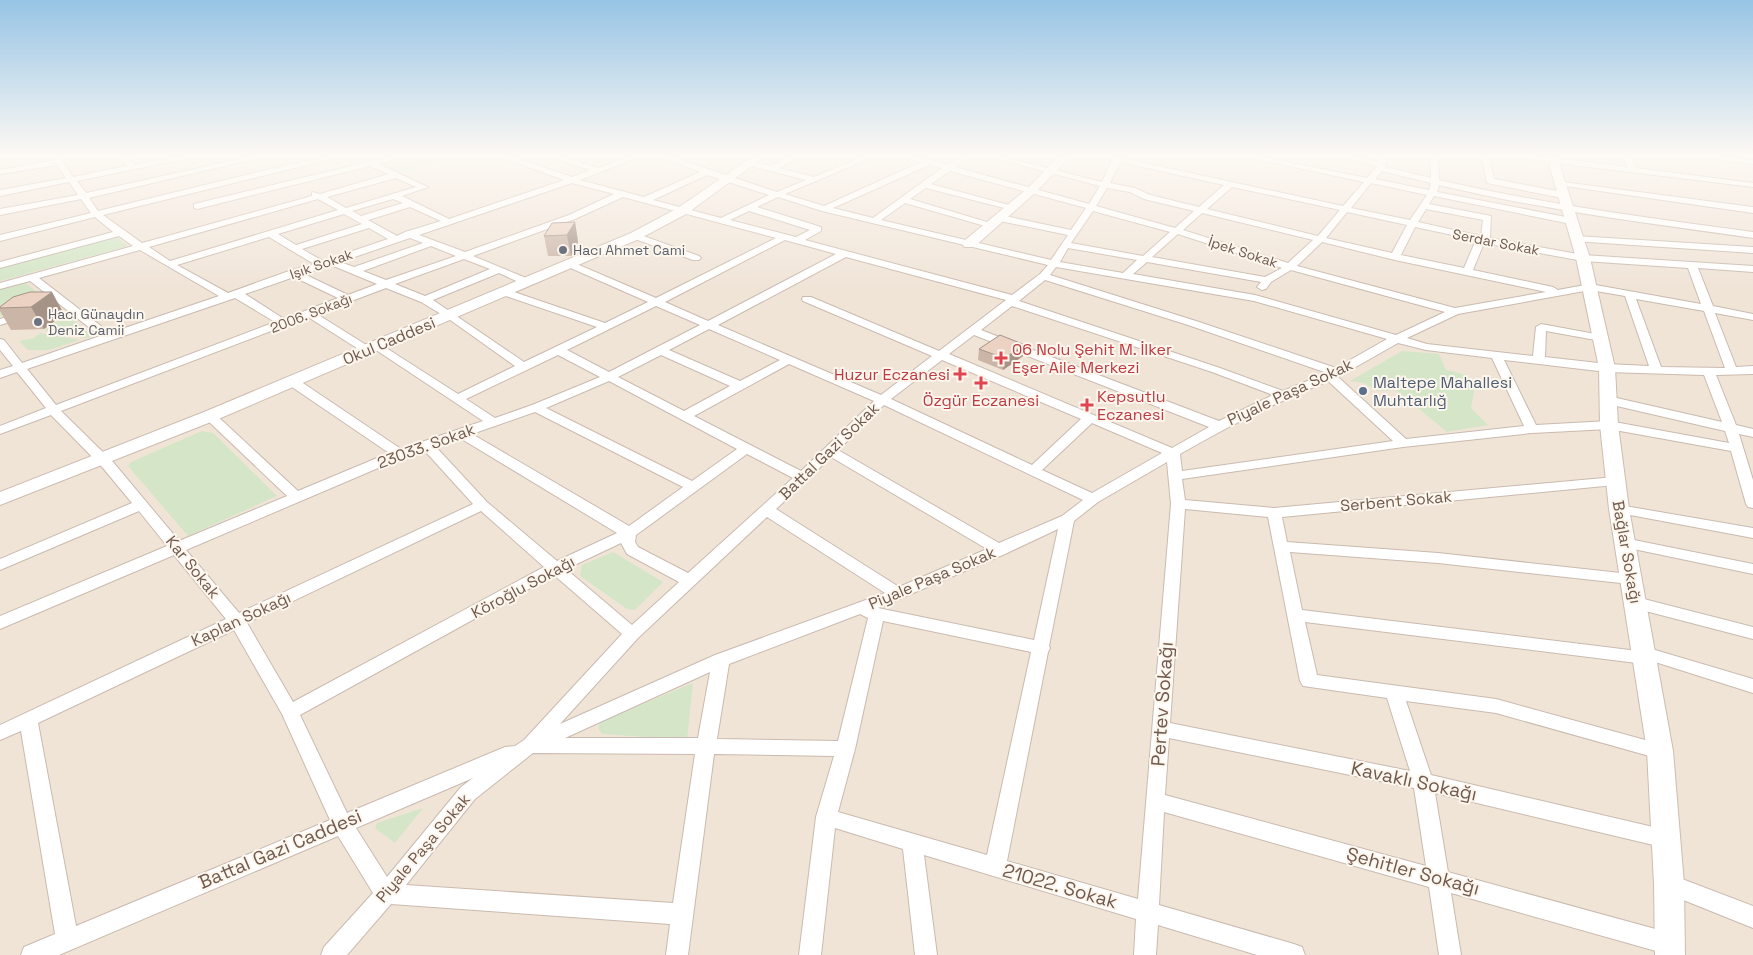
<svg xmlns="http://www.w3.org/2000/svg" width="1753" height="955" viewBox="0 0 1753 955" font-family="'Space Grotesk',sans-serif">
<style>
.residential{fill:#f0e4d7}
.green{fill:#d4e6c7}
.lines{fill:none;stroke-linecap:round;stroke-linejoin:round}
.street-casing{stroke:#cabaaf;stroke-width:2}
.secondary-casing{stroke:#cebcb0;stroke-width:2}
.street{fill:#fff;fill-rule:evenodd}
.secondary{fill:#fff;fill-rule:evenodd}
.wall{fill:#cbb5a7}
.shaded-wall{fill:#a59388}
.building{fill:#ecd2c2;stroke:#a59388}
.worship-dot{fill:#6b7280;stroke:#fdf6ed;stroke-width:2}
.health-dot{fill:#e0444e;stroke:#fdf6ed;stroke-width:2}
.service-dot{fill:#5c6f8a;stroke:#fdf6ed;stroke-width:2}
.labels{text-anchor:middle;dominant-baseline:central;stroke-width:4;stroke-linejoin:round;paint-order:stroke}
.far-street-label{font-size:14px;fill:#705a4f;stroke:#fdf6ed}
.far-worship-label{font-size:14px;fill:#5b616d;stroke:#fdf6ed;text-anchor:start}
.street-label{font-size:16px;fill:#705a4f;stroke:#fdf6ed}
.health-label{font-size:16px;fill:#be3a42;stroke:#fdf6ed;text-anchor:start}
.service-label{font-size:16px;fill:#4e5e75;stroke:#fdf6ed;text-anchor:start}
.near-street-label{font-size:19px;fill:#705a4f;stroke:#fdf6ed}
</style>
<rect width="100%" height="100%" fill="#faf2e7"/>
<path class="residential" d="M0 154H1753V955H0Z"/>
<path class="green" d="M415 154H434L447 159 397 173 377 164Z
M116 236 128 246 0 281V268Z
M24 281 48 302 0 316V288Z
M67 314 93 336 85 338 45 330Z
M40 333 80 340 49 350H28L19 341 34 338Z
M1402 351 1439 354 1446 370 1467 375 1475 386 1471 408 1488 425 1447 432 1396 390 1378 391 1364 383 1350 381Z
M202 431 213 433 277 496 188 536 128 466 131 462Z
M613 552 663 582 635 610 627 609 580 576 582 565Z
M693 683 687 740 602 734 598 728 600 722Z
M423 808 395 843 375 828 377 823Z"/>
<g class="lines">
<defs>
<path id="street" d="M53 154H61L63 162 73 177 126 166 121 154H129L134 165 193 154H208L77 181 86 193 262 154H275L89 198 98 211 275 168 339 154H352L103 215 142 243 312 196V192L320 194 389 174 370 166 197 209 194 208V204L401 154H413L378 164 428 187 402 196 449 219 564 180 493 154H504L572 177 590 170 541 154H552L598 168 635 154H646L580 180 644 197 700 172 652 154H663L777 192 806 180 747 165V161L771 166 796 154H806L779 168 814 177 870 154H880L785 194 824 206 921 162 895 154H907L947 165 963 154H972L955 167 1089 204 1100 186 979 154H991L1102 182 1115 154H1123L1121 158 1343 206 1364 182 1233 154H1247L1367 178 1377 166 1327 154H1341L1378 162 1380 154H1388L1385 167 1431 178 1430 154H1438L1439 180C1543 204 1648 218 1753 232V238C1647 223 1542 210 1439 185L1437 192 1571 218 1575 221 1571 224 1434 196 1429 204 1491 216 1490 238 1583 255 1753 266V272L1698 268 1713 306 1753 314V320L1715 313 1736 367 1753 366V374L1716 375 1736 425 1753 429V437L1739 434 1753 480V508L1748 507 1746 504 1731 451 1609 429 1532 433 1403 447 1182 479 1185 500 1274 508 1615 477 1620 478 1622 481 1615 485 1282 517 1287 542 1438 553 1630 574 1636 575 1638 579 1636 583 1630 584 1438 563 1290 552 1302 610 1638 651 1645 647 1753 679V693L1652 661 1645 664 1305 622 1317 675 1496 699 1667 746 1669 751 1667 756 1660 759 1496 713 1406 701 1431 775 1666 830 1673 833 1676 839 1673 845 1666 848 1435 793 1448 872 1670 933 1678 936 1681 944 1678 952 1670 955 1451 893 1461 955H1439L1429 887 1164 812 1159 905 1294 944 1302 947 1305 955H1257L1158 925 1156 955H1134L1136 919 924 855 937 955H915L903 849 835 828 821 955H799L816 817 834 756 714 754 688 955H666L670 924 391 904 347 955H321L324 947 373 893 338 836 59 955H21L24 947 55 934 21 731 0 740V725L226 619 174 555 0 629V616L167 546 139 511 0 570V559L132 503 103 468 51 415 0 434V426L46 408 17 372 0 378V370L13 366 0 350V339L4 340 22 363 100 336 30 281 0 289V283L133 246 119 236 0 268V262L113 232 95 217 0 241V235L91 213 81 199 0 215V209L78 195 69 182 0 196V190L66 178 57 165 0 174V170L55 160ZM1120 162 1224 185 1199 207 1150 195 1135 188 1110 183ZM929 165 942 168 873 218 833 208ZM950 171 1086 208 1071 230 1000 215 996 218 1000 221 1068 235 1051 260 881 220 905 203 992 228 997 225 910 199 926 188 1012 210 1016 207 931 184ZM1382 171 1431 183 1429 190 1375 179ZM707 175 769 195 721 218 653 200ZM396 178 416 187 346 208 327 197ZM572 183 614 194 569 215 465 252 419 235ZM1371 183 1427 195 1410 220 1351 208ZM1232 187 1340 210 1318 236 1207 209ZM1107 188 1130 192 1144 199 1194 211 1175 228 1096 206ZM623 197 776 238 656 298 572 262H566V266L648 302 605 323 508 290H500L499 292 500 294 597 327 524 362 433 300 499 273 523 284H531V280L473 256 575 219ZM778 197 822 211 1048 265 1040 274 1012 295 805 240 821 231V227L757 207ZM318 199 338 210 170 261 149 247ZM393 199 403 203 361 216 352 211ZM410 207 441 221 405 232 397 236 368 220ZM1426 209 1483 220 1481 236 1418 222ZM749 211 810 230 796 237 730 220ZM1093 211 1170 232 1143 256 1071 243ZM1347 212 1407 225 1392 253 1326 238ZM1202 213 1313 240 1288 263 1183 230ZM344 214 362 224 296 245 278 234ZM1415 227 1476 240 1464 268 1401 255ZM369 228 388 239 323 261 302 249ZM1178 234 1282 268 1265 277 1152 257ZM269 237 314 264 289 271 228 293 177 265ZM410 238 423 243 354 267 340 262ZM785 240 836 254 708 321 665 302ZM1322 242 1395 260 1546 292 1455 308 1297 266ZM1484 243 1583 261 1688 268 1701 304 1590 284 1558 290 1553 287 1473 270ZM431 246 456 256 386 280 363 271ZM1068 248 1137 260 1123 273 1060 262ZM140 250 219 296 110 333 39 278ZM846 257 1006 300 939 351 811 297H803L802 299 803 301 932 356 881 395 718 325ZM464 259 490 269 425 296 395 284ZM1147 262 1261 282 1257 287 1262 290 1266 289 1271 282 1291 270 1445 312 1396 335 1255 295 1133 274ZM331 265 377 284 348 295 304 274ZM1056 267 1254 301 1387 339 1336 368 1196 321 1050 275ZM294 277 338 298 284 319 245 294ZM1045 280 1188 325 1327 373 1283 391 1220 368 1019 301ZM386 288 421 302 446 317 515 366 458 394 380 344H372L370 346 483 421 401 449 297 379H289L287 382 289 385 389 453 298 491 214 413H206L204 416 206 419 287 496 179 541 113 462 61 411 308 317 363 352H371L373 350 371 348 317 314ZM1590 290 1625 296 1649 366 1607 364 1545 357 1546 331 1601 341 1607 338 1601 335 1541 324 1536 327 1533 356 1427 344 1407 338 1458 314ZM235 298 275 322 56 405 27 369ZM1636 299 1704 311 1725 368 1661 367ZM656 306 700 325 609 372 567 350ZM1012 306 1212 372 1273 395 1219 421 981 330ZM709 329 780 360 740 381 669 350ZM974 335 1209 427 1172 448 949 354ZM1398 343 1426 350 1492 358 1524 426 1406 439 1338 377ZM558 355 600 377 532 405 495 418 466 399ZM661 355 730 386 684 411 618 377ZM942 360 1081 419 1032 465 891 399ZM1504 360 1607 372 1704 375 1722 422 1608 396 1602 400 1608 404 1725 431 1729 443 1609 421 1536 425ZM789 364 874 401 801 471 694 416ZM609 381 737 449 692 481 546 408ZM1328 381 1393 441 1182 471 1180 454C1228 426 1277 402 1328 381ZM884 405 1083 500 1062 516 999 543 838 450ZM535 412 683 487 629 526 472 434ZM1092 423 1162 453 1092 493 1042 470ZM460 438 617 533 557 561 487 502 435 446ZM424 450 473 504 239 613 186 550 404 457ZM747 454 793 478 688 573 638 547 635 542 636 535ZM831 457 987 549 899 587 776 509ZM1167 462 1171 504 1138 899 1007 861 1048 652 1050 648 1049 646 1074 521 1098 502ZM1185 509 1268 517 1300 681 1303 686 1387 698 1410 771 1170 723ZM481 511 544 567 293 702 247 623ZM767 517 885 593 715 655 560 724 638 638ZM1058 529 1034 640 878 608 1005 554ZM621 543 627 554 679 582 632 625 566 569ZM554 575 622 634 524 740 515 746 505 747 347 813 300 715ZM860 614 868 618 838 741 717 739 729 664ZM883 621 1031 652 987 855 838 812 855 749ZM234 630 282 714 330 820 76 926 38 723ZM710 672 698 738H565ZM1169 738 1414 788 1426 866 1165 795ZM533 753 695 754 673 903 406 885 475 799ZM473 778 461 787 387 877 356 828Z
M1481 154H1489L1494 179 1562 192 1566 195 1562 198 1487 183Z
M1496 154H1517L1628 167 1622 154H1630L1636 168 1753 183V187L1500 156Z
M1699 154 1753 160V164L1702 157H1699Z
M1555 181 1753 207V213L1558 185 1554 183Z
M635 233 699 256 701 258 699 260H693L632 238 630 236Z
M1576 236 1753 247V253L1573 241V237Z
M23 312 27 313 28 315 27 317 0 325V319Z
M1619 505 1753 528V538L1614 512 1612 509 1614 506Z
M1624 538 1753 564V574L1619 546 1617 543 1619 540Z
M1636 597 1753 627V639L1630 607 1628 603 1630 599Z
M1669 874 1753 906V928L1661 891 1658 884 1661 877Z"/>
<path id="secondary" d="M756 154H768L686 214 639 239 216 420 0 505V492L204 412 631 233 678 208Z
M1061 154H1072L1036 192 974 247H964L963 244 964 241 1028 188Z
M1546 154H1556L1590 258 1615 368 1618 425 1629 509 1673 751 1684 884 1685 955H1655L1654 884 1647 751 1609 509 1600 425 1599 368 1576 258Z"/>
</defs>
<use href="#street" class="street-casing"/>
<use href="#secondary" class="secondary-casing"/>
<use href="#street" class="street"/>
<use href="#secondary" class="secondary"/>
</g>
<path class="wall" d="M575 222 578 242 571 256H548L544 236Z
M13 297 64 314 44 329 11 330 0 311V307Z
M979 349 1023 356 1003 370 978 360Z"/>
<path class="shaded-wall" d="M575 222 578 242 571 256 567 235Z
M52 292 64 314 44 329 31 307Z
M1025 345 1023 356 1003 370 1004 358Z"/>
<path class="building" d="M575 222 567 235 544 236 552 223Z
M30 292H52L31 307 0 308V307L13 297Z
M1000 335 1025 345 1004 358 979 349Z"/>
<linearGradient id="sky" x2="0" y2="1"><stop stop-color="#97c4e5"/><stop offset="0.54" stop-color="#fdf9f4"/><stop offset="1" stop-color="#fdf9f4" stop-opacity="0"/></linearGradient>
<rect width="1753" height="287" fill="url(#sky)"/>
<g class="worship-dot">
<circle cx="563" cy="250" r="5"/>
<circle cx="38" cy="322" r="5"/>
</g>
<g class="health-dot">
<path d="M998.5 350.5h5v5h5v5h-5v5h-5v-5h-5v-5h5z"/>
<path d="M957.5 366.5h5v5h5v5h-5v5h-5v-5h-5v-5h5z"/>
<path d="M978.5 375.5h5v5h5v5h-5v5h-5v-5h-5v-5h5z"/>
<path d="M1084.5 397.5h5v5h5v5h-5v5h-5v-5h-5v-5h5z"/>
</g>
<circle class="service-dot" cx="1363" cy="391" r="5"/>
<g class="labels">
<g class="far-street-label">
<text transform="translate(1496 242) rotate(11)">Serdar Sokak</text>
<text transform="translate(1243 252) rotate(18)">İpek Sokak</text>
<text transform="translate(321 264) rotate(-19)">Işık Sokak</text>
<text transform="translate(311 313) rotate(-21)">2006. Sokağı</text>
</g>
<g class="far-worship-label">
<text x="573" y="250">Hacı Ahmet Cami</text>
<text x="48" y="314">Hacı Günaydın<tspan x="48" dy="16">Deniz Camii</tspan></text>
</g>
<g class="street-label">
<text transform="translate(389 341) rotate(-23)">Okul Caddesi</text>
<text transform="translate(1290 392) rotate(-25)">Piyale Paşa Sokak</text>
<text transform="translate(426 446) rotate(-20)">23033. Sokak</text>
<text transform="translate(829 451) rotate(-44)">Battal Gazi Sokak</text>
<text transform="translate(1396 501) rotate(-5)">Serbent Sokak</text>
<text transform="translate(1627 552) rotate(80)">Bağlar Sokağı</text>
<text transform="translate(193 567) rotate(51)">Kar Sokak</text>
<text transform="translate(932 578) rotate(-23)">Piyale Paşa Sokak</text>
<text transform="translate(523 587) rotate(-28)">Köroğlu Sokağı</text>
<text transform="translate(241 619) rotate(-25)">Kaplan Sokağı</text>
<text transform="translate(423 848) rotate(-50)">Piyale Paşa Sokak</text>
</g>
<g class="health-label">
<text x="1012" y="349">06 Nolu Şehit M. İlker<tspan x="1012" dy="18">Eşer Aile Merkezi</tspan></text>
<text x="950" y="374" text-anchor="end">Huzur Eczanesi</text>
<text x="1097" y="396">Kepsutlu<tspan x="1097" dy="18">Eczanesi</tspan></text>
<text x="981" y="400" text-anchor="middle">Özgür Eczanesi</text>
</g>
<g class="service-label">
<text x="1373" y="382">Maltepe Mahallesi<tspan x="1373" dy="18">Muhtarlığ</tspan></text>
</g>
<g class="near-street-label">
<text transform="translate(1162 704) rotate(-86)">Pertev Sokağı</text>
<text transform="translate(1414 781) rotate(12)">Kavaklı Sokağı</text>
<text transform="translate(280 849) rotate(-23)">Battal Gazi Caddesi</text>
<text transform="translate(1413 871) rotate(15)">Şehitler Sokağı</text>
<text transform="translate(1060 886) rotate(16)">21022. Sokak</text>
</g>
</g>
</svg>
